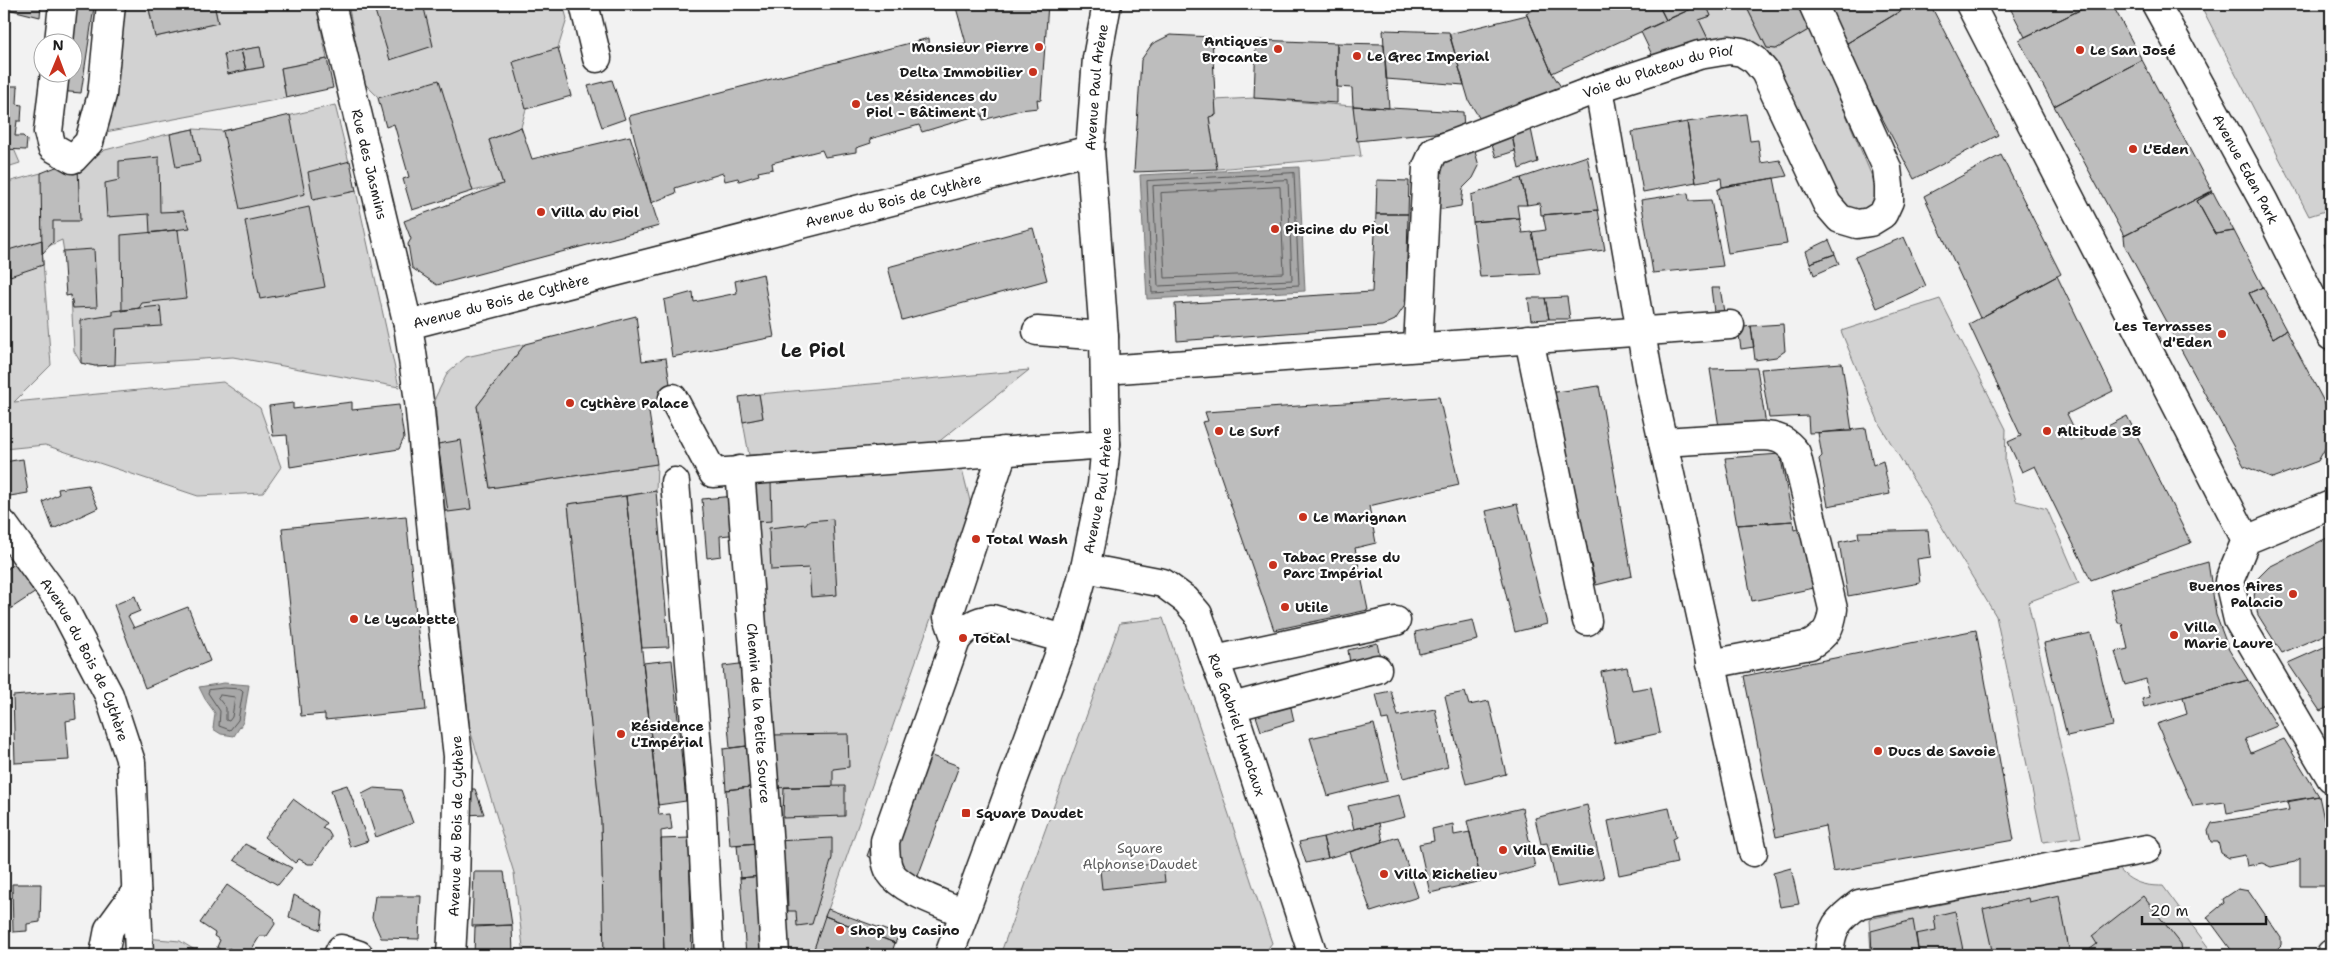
<svg xmlns="http://www.w3.org/2000/svg" width="2335" height="959" viewBox="0 0 2335 959" font-family="'Shantell Sans',sans-serif">
<style>
.green{fill:#d2d2d2;stroke:#777;fill-rule:evenodd}
.water{fill:#a8a8a8;stroke:#707070}
.lines{fill:none;stroke-linecap:round;stroke-linejoin:round}
.shore{stroke:#545454;stroke-width:1}
.building{fill:#bdbdbd;stroke:#1c1c1c}
.minor-casing{stroke:#1c1c1c;stroke-width:31}
.minor{stroke:#fff;stroke-width:28}
.poi-dot{fill:#c8321e;stroke:#fff;stroke-width:2}
.labels{text-anchor:middle;dominant-baseline:central;stroke-width:4.5;stroke-linejoin:round;paint-order:stroke}
.poi-label{font-size:14px;font-weight:bold;fill:#1c1c1c;stroke:#fff;text-anchor:start}
.street-label{font-size:14px;fill:#1c1c1c;stroke:#fff}
.park-label{font-size:14px;fill:#5c5c5c;stroke:#fff}
.district-label{font-size:19px;font-weight:bold;fill:#1c1c1c;stroke:#fff}
</style>
<rect width="100%" height="100%" fill="#f2f2f2"/>
<filter id="ink" filterUnits="userSpaceOnUse"><feTurbulence type="fractalNoise" baseFrequency=".02" numOctaves="2"/><feDisplacementMap in="SourceGraphic" scale="10" xChannelSelector="R" yChannelSelector="G"/><feConvolveMatrix kernelMatrix="1 2 1 2 8 2 1 2 1" color-interpolation-filters="sRGB"/></filter>
<g filter="url(#ink)">
<path class="green" d="M124 4H148L155 37 218 23 214 4H316L327 59 281 68 286 98 100 133ZM260 47 264 67 228 74 241 50Z
M348 4H563L567 19 558 48 526 109 521 127 489 140 503 184 473 191 364 83Z
M1705 4H1745L1767 48 1776 49 1810 29 1879 193 1871 216 1847 214 1774 75 1712 47 1699 20 1711 16Z
M2206 4H2331V209L2309 216 2201 6Z
M1254 98 1353 106 1361 156 1217 169 1209 117 1216 115 1215 100Z
M335 105 356 191 399 387 233 357 95 366 81 363 74 351 71 295 62 240 42 249 51 365 14 402 223 382 260 408 281 467 263 493 198 496 45 445 4 449V183L41 173 78 166 105 150 164 135 193 129 223 131Z
M4 149H14L20 163 4 168Z
M1940 299 2006 429 2005 462 2016 501 2047 509 2079 583 2028 602 2081 837 2043 842 1996 616 1880 425 1841 331Z
M525 344 477 406 490 488 657 464 656 491 568 504 601 821 604 955H524L514 873 470 730 438 444 435 398 448 372 466 357Z
M1029 370 932 447 749 455 743 422 763 418 759 394Z
M961 465 971 505 812 955H784L756 522 771 481Z
M1163 618 1272 943 1263 955H1000L1120 623Z
M2118 868C2131 883 2144 886 2163 886L2214 955H1871L1869 919Z
M145 938 180 941 203 955H147Z"/>
<path class="water" d="M1299 167 1305 291 1147 299 1140 175Z
M224 683 249 685 243 722 234 736 221 734 213 729 215 713 205 699 199 687Z"/>
<g class="lines">
<path class="shore" d="M1294 173 1299 285 1152 293 1147 181Z
M1288 180 1292 280 1158 286 1153 186Z
M1280 187 1284 273 1165 278 1161 193Z
M224 688 241 689 243 691 238 720 230 730 219 726 220 711 208 693 209 690Z
M220 695 235 697 232 717 229 721 226 720V708L218 698Z"/>
</g>
<path class="building" d="M4 4H41L40 17 4 8Z
M148 4H214L218 23 155 37Z
M373 4H423L433 46 390 60Z
M955 4H1048L1041 100 1037 99 1038 108 1020 110 983 120 982 114 922 132 919 125 870 139 871 143 856 148V152L825 157 822 150 772 163 773 169 758 172 759 175 739 181 738 178 725 181 723 173 675 188 676 193 651 203 629 116 929 38 930 51 966 43Z
M1545 4H1658L1666 20 1552 73 1526 13Z
M1658 4H1702L1666 20Z
M1702 4H1706L1711 16 1699 20 1712 47 1655 61 1641 32Z
M1745 4H1796L1810 29 1776 49 1767 48Z
M1822 4H1912L1844 45Z
M1912 4H1930L1998 135 1914 179 1844 45Z
M2008 4H2092L2025 37Z
M2092 4H2112L2142 60 2054 106 2019 40Z
M69 5 94 7 81 93 59 91 61 72H72Z
M1527 15 1552 73 1565 93 1483 124 1469 101 1449 34Z
M1383 30 1449 32 1464 85 1386 79Z
M1170 35 1212 37 1216 115 1209 117 1217 169 1134 172 1141 60 1152 44Z
M1256 40 1337 43V103L1254 98Z
M1337 43 1384 44 1389 108 1353 106 1352 88 1337 87Z
M260 47 264 67 246 70 241 50Z
M558 48 571 96 526 109 513 62Z
M241 50 246 70 228 74 224 54Z
M327 59 333 88 286 98 281 68Z
M2142 60 2212 191 2124 236 2054 106Z
M439 80 473 191 412 210 403 179 409 177 394 124 386 127 378 98Z
M612 80 625 119 602 127 588 86Z
M4 86H18L17 104 22 105 21 121H17L15 136H23L27 140 26 150 4 149Z
M1353 106 1463 112 1464 130 1357 141Z
M1746 114 1750 141 1758 140 1761 163 1780 160 1787 176 1722 187 1721 178 1696 182 1687 122Z
M290 115 305 194 240 209 223 131Z
M1687 122 1696 182 1643 192 1632 132Z
M521 127 532 159 630 136 659 226 437 285 412 268 408 244 411 239 404 221 503 184 489 140Z
M193 129 200 162 176 167 170 134Z
M1531 129 1538 162 1519 169 1512 135Z
M1512 135 1515 151 1496 157 1491 142Z
M1474 148 1479 166 1473 178 1463 188 1461 206 1431 211 1443 160Z
M2001 155 2061 274 1980 318 1924 196Z
M1587 156 1598 210 1541 215 1540 203 1527 205 1521 178Z
M159 157 160 212 183 211 190 228 150 233 149 214 107 217 105 183 119 180V161Z
M350 161 356 191 313 200 308 172Z
M61 165 78 166 80 221H53V242L42 254 41 173Z
M1521 178 1527 205H1517L1519 218 1473 222 1471 195Z
M1774 178 1787 244 1728 253 1717 190 1722 187Z
M1377 180 1409 181 1408 214H1376Z
M2212 191 2197 201 2215 234 2234 231 2263 287 2249 293 2273 338 2286 330 2331 415V438L2318 461 2273 478 2244 466 2125 246 2124 236Z
M2213 192 2216 198 2234 231 2215 234 2197 201Z
M1688 193 1689 201 1711 200 1723 266 1653 273 1641 200Z
M309 207 325 287 260 299 245 221Z
M1598 210 1605 250 1537 258 1532 232 1546 230 1543 215Z
M1376 214H1408L1406 304 1395 320 1382 326 1177 341 1175 304 1372 292Z
M1519 218 1522 233 1532 232 1540 274 1480 277 1473 222Z
M1033 228 1047 280 902 320 888 267Z
M178 230 186 298 142 303 139 308 122 311 121 235Z
M1904 237 1926 286 1877 308 1855 257Z
M42 240 43 265 10 276 5 251Z
M1829 240 1835 254 1810 263 1806 251Z
M2331 242V258L2324 244Z
M94 249 97 307 73 308 71 295 66 296 63 251Z
M1835 254 1839 264 1814 275 1810 263Z
M763 274 774 337 672 357 664 300 693 292 694 302 737 293 735 281Z
M2057 276 2113 391 2067 414 2073 426 2081 440 2127 416 2191 543 2091 580 2035 466 2022 472 2008 442 2021 436 1969 324Z
M2263 287 2286 330 2273 338 2249 293Z
M1711 288H1720L1724 312H1714Z
M1567 297 1570 319H1549L1545 298Z
M1528 298H1545L1549 319 1531 320Z
M160 306 162 326 116 329 115 365 95 366 81 363V320L113 315V311Z
M636 316 642 361 666 358 672 397V400L648 406 657 464 490 488 477 406 525 344Z
M1783 324 1785 351 1776 357 1755 360 1751 326Z
M1751 326 1754 347 1741 349 1738 328Z
M1842 363 1852 431 1809 433 1808 416 1769 418 1761 369Z
M1757 368 1766 425 1719 427 1710 369Z
M1599 386 1632 576 1596 585 1549 393Z
M759 394 763 418 743 422 739 397Z
M1439 397 1459 485 1369 506 1376 543 1355 548 1368 610 1274 630 1202 422 1208 421 1205 412Z
M352 402V410L399 405 404 438 399 449 290 467 287 435 273 436 269 406 293 403V409Z
M1866 428 1873 465 1883 461 1890 494 1828 506 1819 459 1822 456 1818 433Z
M461 440 471 509 448 512 438 444Z
M1780 454 1793 521 1737 525 1725 458Z
M23 459 28 493 4 497V462Z
M771 481 772 521 756 522 754 482Z
M88 485 98 508 53 529 43 502 59 494 58 489Z
M656 491 669 647 642 648 626 496Z
M626 496 659 815 670 814 672 829 661 831 664 955H604L601 821 568 504Z
M735 496 738 534 720 536 721 556 707 558 702 499Z
M1517 504 1547 624 1515 632 1486 511Z
M406 516 426 710 325 720V714L301 716 282 528Z
M833 519 837 595 811 597 809 568 771 570 769 528 806 524 808 521Z
M1793 521 1794 530 1802 528 1814 588 1752 601 1737 525Z
M1928 530 1931 557 1917 559 1920 583 1848 596 1839 542 1859 538 1858 532Z
M2331 536V632L2282 653 2258 615 2254 598 2256 580 2269 567Z
M19 561 39 590 4 613V571Z
M2208 562 2216 615 2229 650 2248 680 2144 707 2142 699 2150 697 2146 679 2125 685 2115 652 2128 649 2122 623H2118L2110 590Z
M135 596 140 611 128 616 134 628 188 607 210 661 145 688 114 605Z
M1473 620 1478 640 1419 654 1415 632Z
M1976 630 2014 840 1833 872 1825 826 1776 837 1744 676Z
M2091 633 2113 726 2067 736 2044 643Z
M1377 643 1381 662 1351 669 1348 650Z
M2331 644V706L2320 711 2288 663Z
M672 660 686 801 658 805 643 663Z
M748 663 755 745 730 748 723 666Z
M1627 667 1632 690 1651 687 1660 733 1615 743 1601 672Z
M2248 680 2277 726 2245 739 2251 753 2284 739 2319 796 2227 813 2225 802 2193 806 2157 724 2187 714 2183 697Z
M74 691 76 719 66 721 69 760 15 763 13 696Z
M1391 691 1398 716 1435 709 1448 767 1403 778 1388 719 1382 720 1376 694Z
M1465 692 1469 705 1489 701 1506 774 1466 784 1445 696Z
M1289 699 1294 721 1261 731 1253 707Z
M1374 724 1388 781 1328 796 1310 738Z
M848 734 849 767 833 769V786L771 788 770 735Z
M755 745 758 786 726 790 723 749Z
M907 747 959 766 918 876 867 856Z
M347 785 368 841 350 847 331 790Z
M758 786V843L730 845 726 790Z
M845 786V816L783 818 784 787Z
M374 788 401 790 413 823 376 837 362 794Z
M466 789H475L484 814 466 815Z
M1399 795 1405 817 1354 829 1348 806Z
M2319 796 2328 838 2331 886H2300V858L2295 862 2271 867 2262 863 2247 866 2245 855 2229 858 2221 853 2218 842H2211L2208 831 2212 823 2289 810 2287 801Z
M293 799 326 823 322 828 328 831 331 836V839L313 864H308L299 859 295 863 264 837Z
M1587 805 1604 878 1557 887 1547 843 1541 844 1535 818Z
M1522 808 1535 867 1481 881 1467 821Z
M1669 808 1676 837 1672 839 1677 863 1619 875 1608 821Z
M1379 823 1383 842 1328 858 1323 837Z
M1453 824 1454 835 1470 832 1481 881 1430 893 1419 844 1434 841 1432 829Z
M1323 837 1328 858 1306 863 1299 842Z
M1398 837 1418 897 1371 912 1350 852Z
M689 838 692 955H664L661 839Z
M832 838V858L812 924 797 926 796 911H788L787 873 779 874 777 841Z
M758 843 762 876 740 878 737 845Z
M245 844 292 868 278 885 234 860Z
M1163 863 1165 882 1102 889 1100 870Z
M1791 868 1799 904 1780 907 1773 873Z
M474 872H504L512 925 472 926Z
M762 876 767 955H746L740 878Z
M12 884H41L40 922 27 924V931L13 932Z
M227 885 273 917 275 924 267 936H260L248 955H240L229 948 225 953 217 947 220 940 214 936 215 933 200 923Z
M2238 889 2249 891 2281 938V945L2275 951 2278 955H2235L2207 917 2224 903 2223 899Z
M294 895 323 911 321 930 289 917Z
M2059 895 2070 955H1993L1983 909 2028 898 2029 902Z
M375 896H421L419 939 381 938 372 918Z
M2143 896 2181 944 2182 952 2177 955H2088L2089 950 2097 944 2092 936Z
M828 909 899 935 895 943 825 916Z
M1955 911 1964 955H1919L1916 934 1936 930 1934 916Z
M825 916 895 943 891 955H812Z
M1913 920 1919 955H1872L1871 931Z
M512 925 513 955H474L475 927Z"/>
<g class="lines">
<defs>
<g id="minor">
<path id="s1" d="M331 4 408 325"/>
<path d="M584 4 597 58"/>
<path d="M1970 4 2246 540"/>
<path id="s2" d="M2156 4 2264 202 2331 336"/>
<path d="M59 42 63 4"/>
<path d="M55 72 48 132 52 147 73 159 89 142 102 95 111 4"/>
<path d="M1599 88 1649 379 1753 852"/>
<path d="M1037 331 1104 336"/>
<path d="M1529 339 1587 621"/>
<path id="s3" d="M1418 347 1427 167 1434 151 1599 88 1699 55 1729 50 1742 52 1755 60 1765 72 1827 204 1840 219 1857 224 1870 222 1883 214 1889 201V186L1887 168 1813 4"/>
<path d="M1105 370 1730 325"/>
<path d="M673 398 713 473 1106 444"/>
<path d="M1663 442 1761 436C1778 436 1786 440 1796 453L1833 609C1831 628 1826 635 1810 645L1711 664"/>
<path id="s4" d="M740 470 768 834 775 955"/>
<path d="M675 482 701 796 709 955"/>
<path d="M2331 505 2246 540 2229 581 2238 620 2331 778"/>
<path id="s5" d="M4 525 62 605 109 695 131 762 139 955"/>
<path id="s6" d="M1085 568 1163 583 1186 600 1198 614 1232 707 1313 955"/>
<path d="M956 640 948 617 1003 451"/>
<path d="M1215 660 1396 621"/>
<path d="M1232 707 1377 669"/>
<path d="M964 913C944 904 902 891 890 872 885 863 885 851 885 841L956 640C967 627 975 621 992 619L1065 639"/>
<path d="M104 955 109 929 136 892"/>
<path d="M338 955 341 949 359 955"/>
<path id="s7" d="M451 955 455 885 458 756 434 553 419 401 408 325 1090 150"/>
<path id="s8" d="M949 955 1065 639 1085 568 1102 485 1106 444 1104 336 1090 150 1097 58 1107 4"/>
<path d="M1829 955C1831 927 1837 920 1859 904L2147 849"/>
<path d="M2331 955V954"/>
</g>
</defs>
<use href="#minor" class="minor-casing"/>
<use href="#minor" class="minor"/>
</g>
</g>
<g class="poi-dot">
<circle cx="1039" cy="47" r="5"/>
<circle cx="1278" cy="49" r="5"/>
<circle cx="2080" cy="50" r="5"/>
<circle cx="1357" cy="56" r="5"/>
<circle cx="1033" cy="72" r="5"/>
<circle cx="856" cy="104" r="5"/>
<circle cx="2133" cy="149" r="5"/>
<circle cx="541" cy="212" r="5"/>
<circle cx="1275" cy="229" r="5"/>
<circle cx="2222" cy="334" r="5"/>
<circle cx="570" cy="403" r="5"/>
<circle cx="1219" cy="431" r="5"/>
<circle cx="2047" cy="431" r="5"/>
<circle cx="1303" cy="517" r="5"/>
<circle cx="976" cy="539" r="5"/>
<circle cx="1273" cy="565" r="5"/>
<circle cx="2293" cy="594" r="5"/>
<circle cx="1285" cy="607" r="5"/>
<circle cx="354" cy="619" r="5"/>
<circle cx="2174" cy="635" r="5"/>
<circle cx="963" cy="638" r="5"/>
<circle cx="621" cy="734" r="5"/>
<circle cx="1878" cy="751" r="5"/>
<rect x="961" y="808" width="10" height="10" rx="2.5"/>
<circle cx="1503" cy="850" r="5"/>
<circle cx="1384" cy="874" r="5"/>
<circle cx="840" cy="930" r="5"/>
</g>
<g class="labels">
<g class="poi-label">
<text x="1268" y="41" text-anchor="end">Antiques<tspan x="1268" dy="16">Brocante</tspan></text>
<text x="1029" y="47" text-anchor="end">Monsieur Pierre</text>
<text x="2090" y="50">Le San José</text>
<text x="1367" y="56">Le Grec Imperial</text>
<text x="1023" y="72" text-anchor="end">Delta Immobilier</text>
<text x="866" y="96">Les Résidences du<tspan x="866" dy="16">Piol - Bâtiment 1</tspan></text>
<text x="2143" y="149">L'Eden</text>
<text x="551" y="212">Villa du Piol</text>
<text x="1285" y="229">Piscine du Piol</text>
<text x="2212" y="326" text-anchor="end">Les Terrasses<tspan x="2212" dy="16">d'Eden</tspan></text>
<text x="580" y="403">Cythère Palace</text>
<text x="1229" y="431">Le Surf</text>
<text x="2057" y="431">Altitude 38</text>
<text x="1313" y="517">Le Marignan</text>
<text x="986" y="539">Total Wash</text>
<text x="1283" y="557">Tabac Presse du<tspan x="1283" dy="16">Parc Impérial</tspan></text>
<text x="2283" y="586" text-anchor="end">Buenos Aires<tspan x="2283" dy="16">Palacio</tspan></text>
<text x="1295" y="607">Utile</text>
<text x="364" y="619">Le Lycabette</text>
<text x="2184" y="627">Villa<tspan x="2184" dy="16">Marie Laure</tspan></text>
<text x="973" y="638">Total</text>
<text x="631" y="726">Résidence<tspan x="631" dy="16">L'Impérial</tspan></text>
<text x="1888" y="751">Ducs de Savoie</text>
<text x="976" y="813">Square Daudet</text>
<text x="1513" y="850">Villa Emilie</text>
<text x="1394" y="874">Villa Richelieu</text>
<text x="850" y="930">Shop by Casino</text>
</g>
<g class="street-label">
<text stroke="none"><textPath href="#s3" startOffset="436">Voie du Plateau du Piol</textPath></text>
<text stroke="none"><textPath href="#s8" startOffset="894">Avenue Paul Arène</textPath></text>
<text stroke="none"><textPath href="#s1" startOffset="165">Rue des Jasmins</textPath></text>
<text stroke="none"><textPath href="#s2" startOffset="188">Avenue Eden Park</textPath></text>
<text stroke="none"><textPath href="#s7" startOffset="1134">Avenue du Bois de Cythère</textPath></text>
<text stroke="none"><textPath href="#s7" startOffset="729">Avenue du Bois de Cythère</textPath></text>
<text stroke="none"><textPath href="#s8" startOffset="489">Avenue Paul Arène</textPath></text>
<text stroke="none"><textPath href="#s5" startOffset="158">Avenue du Bois de Cythère</textPath></text>
<text stroke="none"><textPath href="#s4" startOffset="244">Chemin de la Petite Source</textPath></text>
<text stroke="none"><textPath href="#s6" startOffset="244">Rue Gabriel Hanotaux</textPath></text>
<text stroke="none"><textPath href="#s7" startOffset="129">Avenue du Bois de Cythère</textPath></text>
</g>
<g class="park-label">
<text x="1140" y="848">Square<tspan x="1140" dy="16">Alphonse Daudet</tspan></text>
</g>
<g class="district-label">
<text x="813" y="350">Le Piol</text>
</g>
</g>
<rect width="2335" height="959" fill="none" stroke="#fff" stroke-width="20"/>
<rect x="10" y="10" width="2315" height="939" fill="none" stroke="#1c1c1c" stroke-width="2" filter="url(#ink)"/>
<g transform="translate(58 58) rotate(1)"><circle r="24" fill="#ffffff" stroke="#a4a4a4"/>
<path d="M0-4L9 19L0 12L-9 19Z" fill="#c8321e"/>
<text y="-8" font-size="14" font-weight="bold" text-anchor="middle" fill="#1c1c1c">N</text>
</g>
<path d="M2142 916v8h124v-8" fill="none" stroke="#1c1c1c" stroke-width="2.5"/>
<text x="2150" y="916" font-size="15" fill="#1c1c1c" stroke="#ffffff" stroke-width="4" paint-order="stroke">20 m</text>
</svg>
